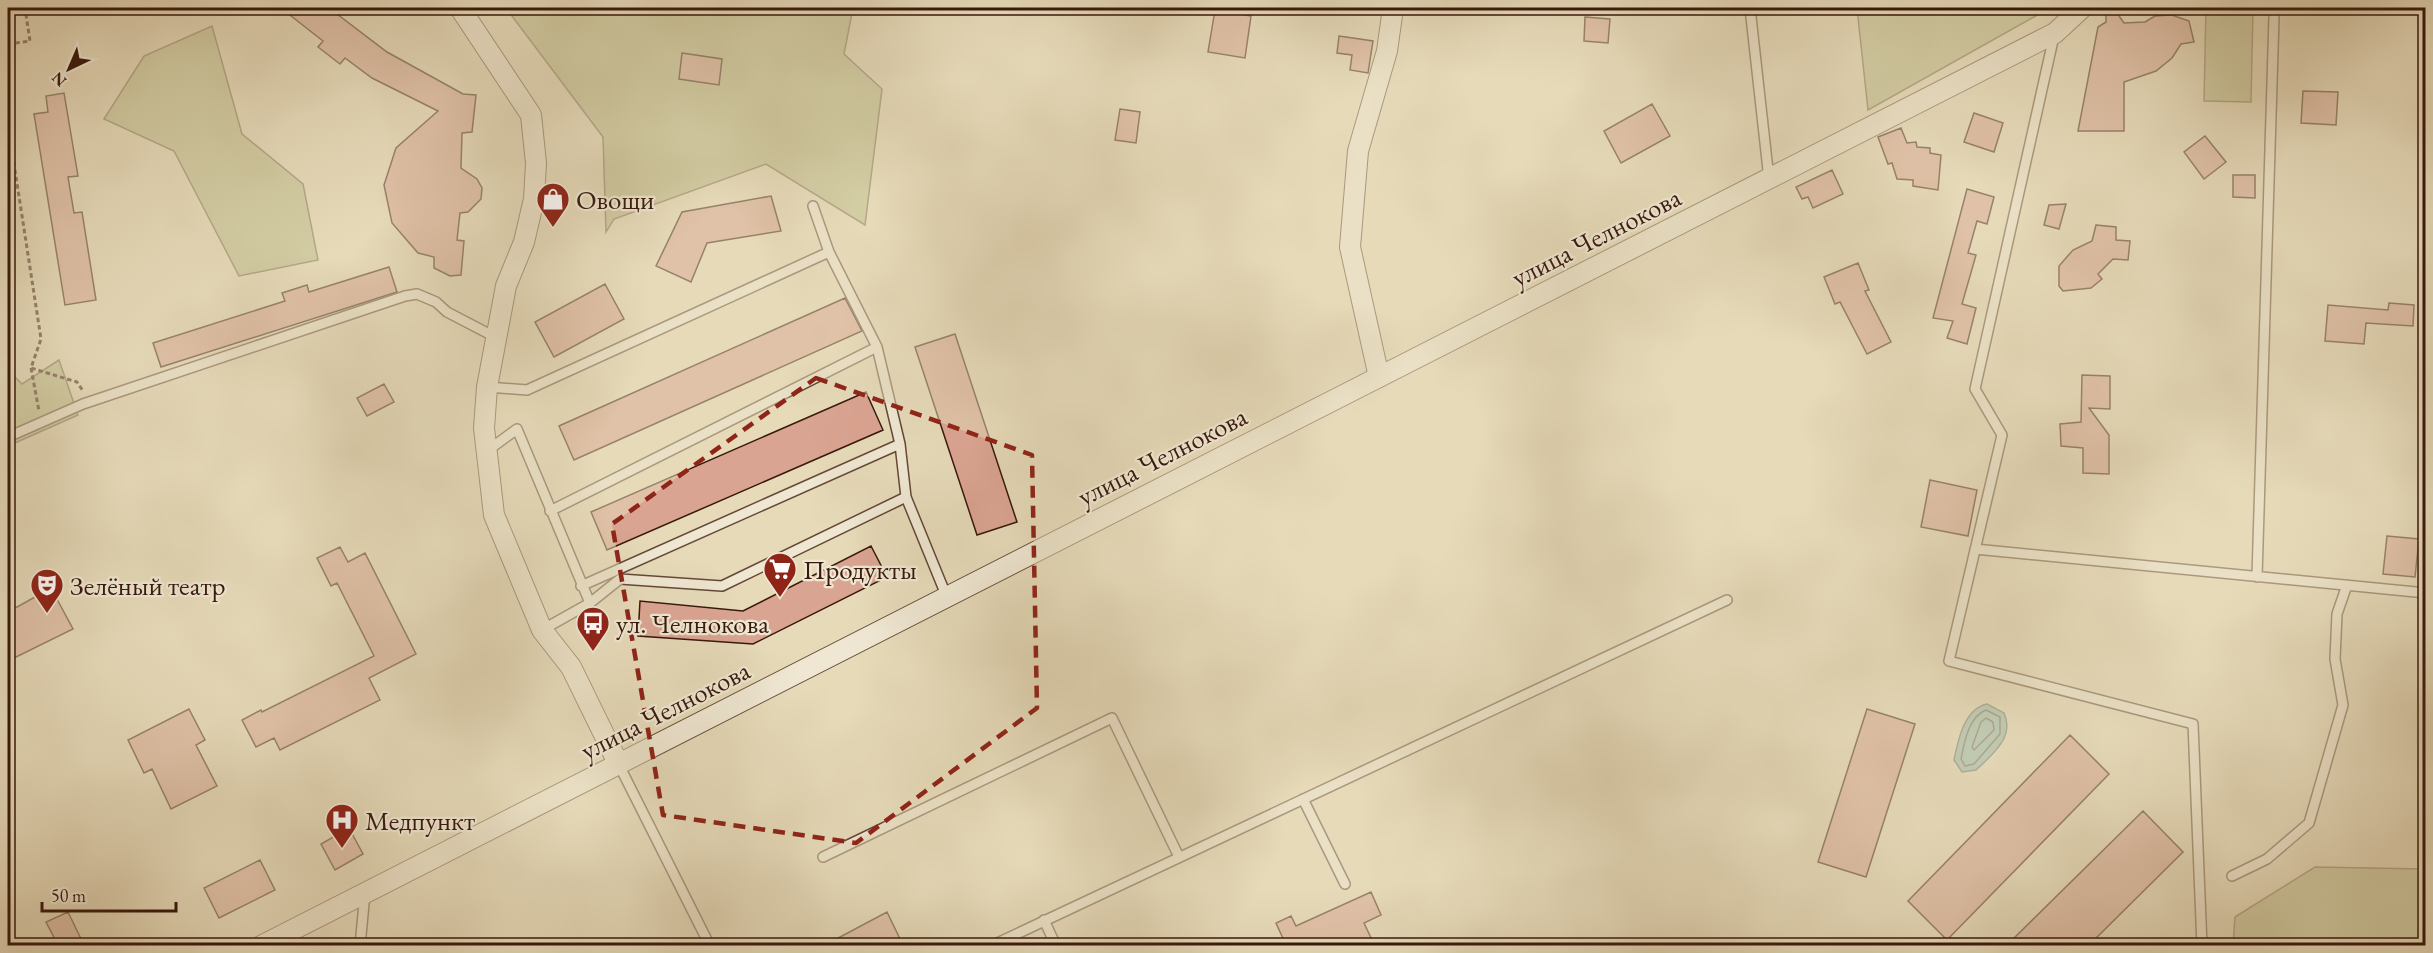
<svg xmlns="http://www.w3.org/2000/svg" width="2433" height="953" viewBox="0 0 2433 953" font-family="'EB Garamond',serif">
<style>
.green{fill:#bdbd8a;stroke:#7a6a4b;stroke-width:1.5}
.water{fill:#96bbad;stroke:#707a6d;stroke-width:1.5}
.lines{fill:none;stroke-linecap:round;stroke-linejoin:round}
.shore{stroke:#676a5c;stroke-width:1.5}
.building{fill:#daa492;stroke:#38180c;stroke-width:1.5}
.lane-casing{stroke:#644837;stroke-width:12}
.street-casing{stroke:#644837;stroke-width:22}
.path{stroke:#38180c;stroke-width:3;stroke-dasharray:4.5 3;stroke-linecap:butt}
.lane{stroke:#efe7d2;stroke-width:9}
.street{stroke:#efe7d2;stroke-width:20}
.marked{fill:none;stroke:#8f2418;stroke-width:4.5;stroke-dasharray:12 8;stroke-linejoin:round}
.labels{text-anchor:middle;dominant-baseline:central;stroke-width:4.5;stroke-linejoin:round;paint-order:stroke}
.poi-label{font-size:27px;fill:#38180c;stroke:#efe7d2;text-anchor:start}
.street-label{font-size:27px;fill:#38180c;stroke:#efe7d2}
</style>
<rect width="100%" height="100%" fill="#e6dab9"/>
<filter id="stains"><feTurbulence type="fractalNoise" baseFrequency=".00333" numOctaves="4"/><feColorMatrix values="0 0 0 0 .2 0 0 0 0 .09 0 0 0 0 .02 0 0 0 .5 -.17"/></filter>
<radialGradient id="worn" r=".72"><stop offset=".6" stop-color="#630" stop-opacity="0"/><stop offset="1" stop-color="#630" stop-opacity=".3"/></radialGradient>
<path class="green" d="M506 8H853L844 54 882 89 865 225 766 164 614 219 606 232 603 137Z
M1857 8H2050L1868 110Z
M2206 8 2253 9 2251 102 2204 101Z
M212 26 242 134 303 184 318 260 239 276 174 151 104 119 144 56Z
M59 360 78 415 8 446V370L22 384Z
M2315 867 2425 869V945H2233L2235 917Z"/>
<path class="water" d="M1987 704 2004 713C2015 737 1992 755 1976 770L1962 772 1954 760C1958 740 1964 709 1987 704Z"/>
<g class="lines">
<path class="shore" d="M1986 710 2000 717V734L1974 764 1965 766 1961 759C1964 743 1969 716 1986 710Z
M1986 718 1993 722 1994 730 1974 750 1972 747 1981 722Z"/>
</g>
<path class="building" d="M281 8H329L387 52 463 94 476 95 472 132 462 133 461 168 477 179 482 188 481 199 468 212 460 213 457 240 464 241 461 275 450 276 434 268V257L418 253 392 223 384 185 396 148 438 111 372 78 345 58 340 64 318 47 323 41Z
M1215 10 1251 16 1245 58 1208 52Z
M2106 13H2117L2124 23 2145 22 2155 16 2172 15 2189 21 2194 42 2181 44 2172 58 2156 71 2124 82V131H2078L2098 27 2106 22Z
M1585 17 1610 19 1608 43 1584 41Z
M1339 36 1373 41 1368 73 1350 70 1352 55 1337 53Z
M682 53 722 59 719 85 679 79Z
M2303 91 2338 92 2336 125 2301 123Z
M64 93 78 176 68 177 74 213 82 212 96 300 65 305 34 114 48 112 46 96Z
M1652 104 1670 136 1621 163 1604 131Z
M1120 109 1140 112 1136 143 1115 140Z
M1974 113 2003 123 1994 152 1964 142Z
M1901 128 1907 143 1916 142 1917 147 1930 148V153L1941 155 1938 190 1913 186V180L1897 179 1892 163 1888 164 1878 137Z
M2205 136 2226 162 2204 179 2184 152Z
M1832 170 1843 194 1813 208 1808 197 1802 199 1796 187Z
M2233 175H2255V198L2233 197Z
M1967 189 1994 197 1987 224 1977 221 1968 253 1976 255 1962 304 1976 308 1967 344 1947 338 1953 321 1933 318Z
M771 196 781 231 707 243 691 282 656 266 682 212Z
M2066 204 2059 229 2044 225 2049 205Z
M2096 225 2116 227V240L2130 241 2128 260 2113 259 2098 274 2102 279 2091 288 2063 291 2059 286V266L2073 250 2092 241Z
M1858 263 1869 290 1865 291 1891 342 1867 354 1840 302 1835 304 1824 277Z
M389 267 397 292 161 367 153 343 285 301 282 293 307 285 309 292Z
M605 284 624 319 554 357 535 322Z
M845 298 862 331 574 460 559 426Z
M2389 303 2414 305 2413 326 2366 323 2364 344 2325 341 2328 305 2388 310Z
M955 334 1017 522 977 535 915 347Z
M2082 375 2110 376V409L2089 408 2109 435V474L2083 473V448L2061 446 2060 424 2081 422Z
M384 384 394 402 367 416 357 398Z
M866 392 883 430 607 550 591 512Z
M1930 480 1977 490 1968 536 1921 527Z
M2387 536 2419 539 2415 577 2383 574Z
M871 546 887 577 753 644 638 636 640 601 743 611Z
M340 547 348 562 365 553 416 654 369 678 380 700 280 750 274 738 256 747 242 720 261 710 262 712 374 656 337 583 331 586 317 558Z
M51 588 73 629 8 661V612Z
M189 709 205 740 196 745 217 786 171 809 152 769 144 773 128 740Z
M1867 709 1915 724 1866 877 1818 862Z
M2070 735 2109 774 1947 940 1908 901Z
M2143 811 2183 852 2089 945H2007Z
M349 828 363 854 335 870 321 844Z
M260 860 275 890 219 918 204 888Z
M1371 892 1381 915 1364 923 1373 942 1365 945H1286L1276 923 1291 916 1296 926Z
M68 912 84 945H58L46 922Z
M887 912 901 941 893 945H825Z"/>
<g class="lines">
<defs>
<path id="lane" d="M1750 8 1769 179
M2054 36 1975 389 2002 435 1949 661 2193 724 2202 946
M813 206 829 252 877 347
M487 387 527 390 829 252
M8 437 83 404 405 296 417 294 436 302 447 312 497 338
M487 451 517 429 590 603
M550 511 877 347 900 444 906 497
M1975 549 2426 593
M2257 577 2274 17
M581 586 900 444
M542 630 590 603 620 579 722 586 906 497 946 595
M619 765 710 946
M1303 799 1345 884
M823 857 1112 718 1179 857
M2232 876 2267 859 2309 823 2343 705 2335 659 2337 614 2347 585
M1044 920 1056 946
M360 946 365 893
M991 946 1727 600"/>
<path id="street" d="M460 8 531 115 536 163 534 199 524 242 506 286 487 387 484 428 494 515 542 630 571 667 619 765
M1379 377 1350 247 1358 151 1387 51 1393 8
M261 946 2055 33 2082 8"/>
</defs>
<use href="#lane" class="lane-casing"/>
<use href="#street" class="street-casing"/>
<path class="path" d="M8 44 30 41 25 8
M8 125 41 339 31 368 77 382 83 391
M31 368 39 411"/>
<use href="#lane" class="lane"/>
<use href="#street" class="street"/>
</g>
<path d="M0 0H2433V953H0ZM816 378 1032 455 1037 708 856 843 663 815 612 524Z" fill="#e6dab9" fill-opacity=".55" fill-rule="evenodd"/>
<path class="marked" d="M816 378 1032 455 1037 708 856 843 663 815 612 524Z"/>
<defs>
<symbol id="shop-pin" viewBox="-11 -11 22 30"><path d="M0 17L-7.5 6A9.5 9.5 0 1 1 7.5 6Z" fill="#8f2418" stroke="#efe7d2"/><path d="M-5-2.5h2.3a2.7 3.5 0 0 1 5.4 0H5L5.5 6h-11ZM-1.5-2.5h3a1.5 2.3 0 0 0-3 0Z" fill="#fff"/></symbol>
<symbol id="supermarket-pin" viewBox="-11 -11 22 30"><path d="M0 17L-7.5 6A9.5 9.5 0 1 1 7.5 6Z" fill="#8f2418" stroke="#efe7d2"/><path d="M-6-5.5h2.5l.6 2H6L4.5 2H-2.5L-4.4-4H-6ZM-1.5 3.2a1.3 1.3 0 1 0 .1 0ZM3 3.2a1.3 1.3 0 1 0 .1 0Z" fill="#fff"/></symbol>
<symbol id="theatre-pin" viewBox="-11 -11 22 30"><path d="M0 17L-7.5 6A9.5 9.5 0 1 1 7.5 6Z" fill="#8f2418" stroke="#efe7d2"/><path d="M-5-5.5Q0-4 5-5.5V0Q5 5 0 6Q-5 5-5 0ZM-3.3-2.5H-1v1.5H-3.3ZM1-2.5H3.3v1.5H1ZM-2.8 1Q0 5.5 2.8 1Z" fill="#fff"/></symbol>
<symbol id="bus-pin" viewBox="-11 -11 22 30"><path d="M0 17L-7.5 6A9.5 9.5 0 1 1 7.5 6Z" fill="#8f2418" stroke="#efe7d2"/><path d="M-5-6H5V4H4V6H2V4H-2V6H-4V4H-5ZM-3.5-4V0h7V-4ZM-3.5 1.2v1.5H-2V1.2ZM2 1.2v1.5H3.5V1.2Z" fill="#fff"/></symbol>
<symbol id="hospital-pin" viewBox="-11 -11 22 30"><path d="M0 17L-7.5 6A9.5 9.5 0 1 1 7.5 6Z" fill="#8f2418" stroke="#efe7d2"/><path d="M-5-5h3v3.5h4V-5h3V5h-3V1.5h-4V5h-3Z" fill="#fff"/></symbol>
</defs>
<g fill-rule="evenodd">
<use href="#shop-pin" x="534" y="180" width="38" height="52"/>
<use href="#supermarket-pin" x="761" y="550" width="38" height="52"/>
<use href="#theatre-pin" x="28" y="566" width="38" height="52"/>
<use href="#bus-pin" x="574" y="604" width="38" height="52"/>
<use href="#hospital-pin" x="323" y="801" width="38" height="52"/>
</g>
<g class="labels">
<g class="poi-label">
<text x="576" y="199">Овощи</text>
<text x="803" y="569">Продукты</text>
<text x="70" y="585">Зелёный театр</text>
<text x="616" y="623">ул. Челнокова</text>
<text x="365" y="820">Медпункт</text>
</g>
<g class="street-label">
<text transform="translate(1596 237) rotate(-27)">улица Челнокова</text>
<text transform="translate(1162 456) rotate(-27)">улица Челнокова</text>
<text transform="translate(665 710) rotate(-27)">улица Челнокова</text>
</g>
</g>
<rect width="2433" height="953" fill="none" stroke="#e6dab9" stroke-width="30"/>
<rect x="9" y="9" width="2415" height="935" fill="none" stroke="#38180c" stroke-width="3"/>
<rect x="15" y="15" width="2403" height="923" fill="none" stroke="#38180c" stroke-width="1.5"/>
<g transform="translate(69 69) rotate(224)" stroke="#efe7d2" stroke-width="4.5" paint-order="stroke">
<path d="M0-4.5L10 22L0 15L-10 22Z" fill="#38180c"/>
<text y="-9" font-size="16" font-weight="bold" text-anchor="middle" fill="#38180c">N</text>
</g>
<path d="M42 902v9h134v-9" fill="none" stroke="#38180c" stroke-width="3"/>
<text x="51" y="902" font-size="18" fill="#38180c" stroke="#efe7d2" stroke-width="4.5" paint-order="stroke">50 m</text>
<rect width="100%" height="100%" filter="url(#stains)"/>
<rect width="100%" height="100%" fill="url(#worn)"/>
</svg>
